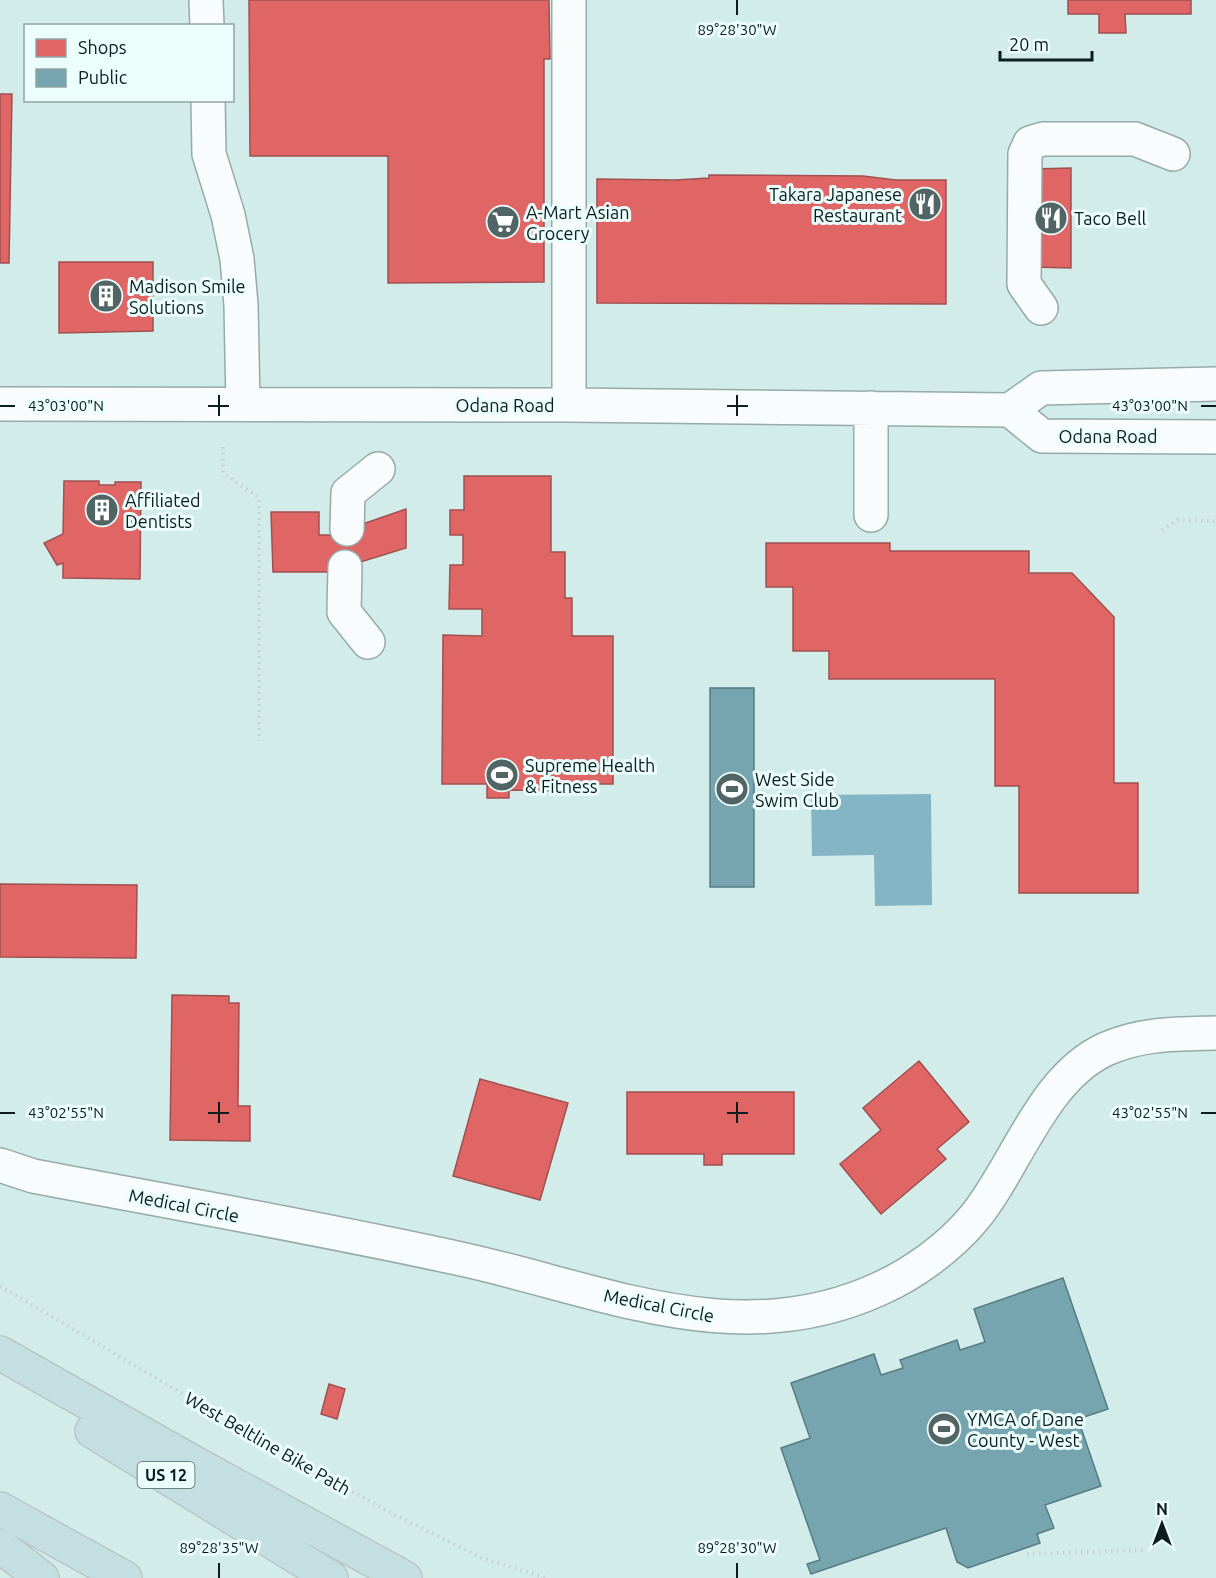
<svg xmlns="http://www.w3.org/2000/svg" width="1216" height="1578" viewBox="0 0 1216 1578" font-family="Ubuntu,sans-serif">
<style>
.water{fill:#84b5c5}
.shops{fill:#e06666;stroke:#a05050;stroke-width:1.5}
.public{fill:#76a5af;stroke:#567c83;stroke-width:1.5}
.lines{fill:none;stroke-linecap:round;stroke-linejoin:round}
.minor-casing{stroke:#96aaa9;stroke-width:36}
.highway-casing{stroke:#bac6c6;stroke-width:36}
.path{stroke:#c8d0cf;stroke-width:4;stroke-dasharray:1.5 4.5;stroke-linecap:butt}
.minor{stroke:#f8fcfc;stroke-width:33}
.highway{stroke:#c4dfe2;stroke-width:33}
.ticks{fill:none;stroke:#0b1d1c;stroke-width:2}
.labels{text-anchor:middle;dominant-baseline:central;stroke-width:6;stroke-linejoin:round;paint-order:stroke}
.shield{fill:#ecfefc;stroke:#4e605f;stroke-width:1.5}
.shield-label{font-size:16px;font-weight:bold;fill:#0b1d1c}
.poi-label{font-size:18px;fill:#0b1d1c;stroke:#ecfefc;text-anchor:start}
.street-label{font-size:18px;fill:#0b1d1c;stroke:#ecfefc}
.ticks-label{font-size:15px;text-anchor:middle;fill:#0b1d1c;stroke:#ecfefc;stroke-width:6;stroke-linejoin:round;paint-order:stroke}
</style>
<rect width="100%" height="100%" fill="#d2ecea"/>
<path class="water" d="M931 794 932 905 875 906 874 855 812 856 811 795Z"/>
<path class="shops" d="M249 0H549L550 59H544V282L388 283V156H250Z
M1068 0H1191V14H1125L1126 33H1099V14H1068Z
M0 94H12L9 263H0Z
M1071 168V268L1032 267V169Z
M709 175 863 176 896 180H946V304L597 303V179L675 180 709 178Z
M59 262H153V331L59 333Z
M464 476H551V552H565V598H572V636H613V784H557V791L509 790V798H487V784H442L443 635 482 636V609H449L450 565H463V535H450V510H464Z
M64 481H99V485H115V482H141L140 579 63 578V563L57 565 44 543 63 534Z
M406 509V548L328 572H273L271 512H319V535H331Z
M766 543H890V551H1029V573H1072L1114 617V783H1138V893H1019V786H995V679H829V651H793V587H766Z
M0 884 137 885 136 958 0 957Z
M172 995 229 996V1003H239L238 1106H250V1141L170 1140Z
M919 1061 969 1122 937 1149 946 1159 881 1214 840 1164 881 1130 863 1108Z
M480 1079 568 1103 540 1200 453 1176Z
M627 1092H794V1154H722V1165H704V1154H627Z
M329 1384 345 1389 337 1419 321 1414Z"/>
<path class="public" d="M710 688H754V887H710Z
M1063 1278 1108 1409 1078 1419 1101 1486 1045 1505 1054 1528 1037 1534 1040 1543 968 1568 957 1562 946 1528 811 1574 807 1564 820 1560 781 1448 810 1438 791 1383 874 1354 881 1375 903 1368 900 1360 957 1340 960 1350 985 1342 974 1309Z"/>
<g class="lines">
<defs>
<path id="minor" d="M206 0 207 26
M208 100 209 154 228 215 237 259 241 305 243 404
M1041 308 1024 284 1025 154 1030 143 1043 139H1135L1173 154
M0 404 569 405 1010 410 1041 388 1216 384
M569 405V0
M871 408V515
M1010 410 1042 436 1216 437
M347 529 348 493 378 469
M345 567 344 612 368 642
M0 1165 33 1176C176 1203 320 1228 461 1259 603 1290 737 1354 879 1289 913 1274 950 1247 974 1218 1016 1167 1042 1078 1106 1049 1142 1033 1177 1034 1216 1033"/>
<path id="highway" d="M0 1353 198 1465 405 1578
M92 1431 331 1578
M0 1509 125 1578
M0 1546 42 1578"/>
</defs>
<use href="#minor" class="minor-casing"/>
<use href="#highway" class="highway-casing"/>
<path class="path" d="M223 447V473L259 498V741
M1162 530 1178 520 1216 521
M0 1286 305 1466 395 1515 482 1558 547 1578
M1027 1554 1146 1550"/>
<use href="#minor" class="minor"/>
<use href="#highway" class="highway"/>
</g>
<path class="ticks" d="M737 0V15M219 395V416M737 395V416M0 406H15M208 406H229M727 406H748M1201 406H1216M219 1102V1123M737 1102V1123M0 1113H15M208 1113H229M727 1113H748M1201 1113H1216M219 1563V1578M737 1563V1578"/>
<defs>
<symbol id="restaurant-disc" viewBox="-11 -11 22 22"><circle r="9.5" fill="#516564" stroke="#ecfefc"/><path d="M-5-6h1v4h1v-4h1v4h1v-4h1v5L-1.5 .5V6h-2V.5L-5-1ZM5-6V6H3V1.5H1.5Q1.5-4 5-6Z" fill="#fff"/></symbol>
<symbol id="supermarket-disc" viewBox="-11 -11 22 22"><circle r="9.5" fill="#516564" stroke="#ecfefc"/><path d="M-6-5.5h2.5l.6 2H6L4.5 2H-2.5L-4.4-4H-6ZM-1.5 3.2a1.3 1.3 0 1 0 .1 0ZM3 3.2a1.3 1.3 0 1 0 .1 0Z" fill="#fff"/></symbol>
<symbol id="building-disc" viewBox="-11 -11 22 22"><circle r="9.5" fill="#516564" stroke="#ecfefc"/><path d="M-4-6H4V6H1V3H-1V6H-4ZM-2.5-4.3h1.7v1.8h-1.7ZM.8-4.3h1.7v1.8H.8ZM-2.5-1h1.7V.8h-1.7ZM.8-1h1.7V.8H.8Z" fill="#fff"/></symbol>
<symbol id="stadium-disc" viewBox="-11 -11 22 22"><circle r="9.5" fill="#516564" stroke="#ecfefc"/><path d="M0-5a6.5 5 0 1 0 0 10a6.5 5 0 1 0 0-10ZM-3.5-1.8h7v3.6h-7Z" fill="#fff"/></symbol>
</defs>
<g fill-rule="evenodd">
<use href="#restaurant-disc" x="906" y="185" width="38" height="38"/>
<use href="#restaurant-disc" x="1032" y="199" width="38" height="38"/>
<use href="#supermarket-disc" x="484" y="203" width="38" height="38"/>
<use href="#building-disc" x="87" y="277" width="38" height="38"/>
<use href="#building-disc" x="83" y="491" width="38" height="38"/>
<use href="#stadium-disc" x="483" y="756" width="38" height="38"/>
<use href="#stadium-disc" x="713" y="770" width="38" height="38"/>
<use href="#stadium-disc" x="925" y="1410" width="38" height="38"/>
</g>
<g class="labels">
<rect class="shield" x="137.5" y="1462" width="57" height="26" rx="4.5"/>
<g class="shield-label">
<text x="166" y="1475">US 12</text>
</g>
<g class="poi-label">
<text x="902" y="194" text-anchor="end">Takara Japanese<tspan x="902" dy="21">Restaurant</tspan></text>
<text x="526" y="212">A-Mart Asian<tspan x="526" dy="21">Grocery</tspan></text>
<text x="1074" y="218">Taco Bell</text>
<text x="129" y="286">Madison Smile<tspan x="129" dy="21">Solutions</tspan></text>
<text x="125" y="500">Affiliated<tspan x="125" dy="21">Dentists</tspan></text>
<text x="525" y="765">Supreme Health<tspan x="525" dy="21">&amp; Fitness</tspan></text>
<text x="755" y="779">West Side<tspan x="755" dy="21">Swim Club</tspan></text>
<text x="967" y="1419">YMCA of Dane<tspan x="967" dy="21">County - West</tspan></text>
</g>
<g class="street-label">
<text x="505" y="405">Odana Road</text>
<text x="1108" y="436">Odana Road</text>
<text transform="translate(184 1205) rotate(11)">Medical Circle</text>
<text transform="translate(659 1305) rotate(11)">Medical Circle</text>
<text transform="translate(268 1443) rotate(30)">West Beltline Bike Path</text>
</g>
</g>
<g class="ticks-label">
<text x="737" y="35">89°28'30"W</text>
<text x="66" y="411">43°03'00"N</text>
<text x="1150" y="411">43°03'00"N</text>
<text x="66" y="1118">43°02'55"N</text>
<text x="1150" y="1118">43°02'55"N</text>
<text x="219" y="1553">89°28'35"W</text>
<text x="737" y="1553">89°28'30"W</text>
</g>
<rect x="24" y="24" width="210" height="78" fill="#ecfefc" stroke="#92a4a2" stroke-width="1.5"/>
<rect x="36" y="39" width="30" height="18" fill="#e06666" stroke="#92a4a2" stroke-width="1.5"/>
<text x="78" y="54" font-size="18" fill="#0b1d1c">Shops</text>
<rect x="36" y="69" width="30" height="18" fill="#76a5af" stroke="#92a4a2" stroke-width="1.5"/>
<text x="78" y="84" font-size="18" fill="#0b1d1c">Public</text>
<g transform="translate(1162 1524)" stroke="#ecfefc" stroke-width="4.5" paint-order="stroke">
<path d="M0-4.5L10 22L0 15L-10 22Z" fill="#0b1d1c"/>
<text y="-9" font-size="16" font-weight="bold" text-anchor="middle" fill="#0b1d1c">N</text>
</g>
<path d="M1000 51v9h92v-9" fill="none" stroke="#0b1d1c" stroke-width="3"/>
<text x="1009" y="51" font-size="18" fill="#0b1d1c" stroke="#ecfefc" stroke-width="4.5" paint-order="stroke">20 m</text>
</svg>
